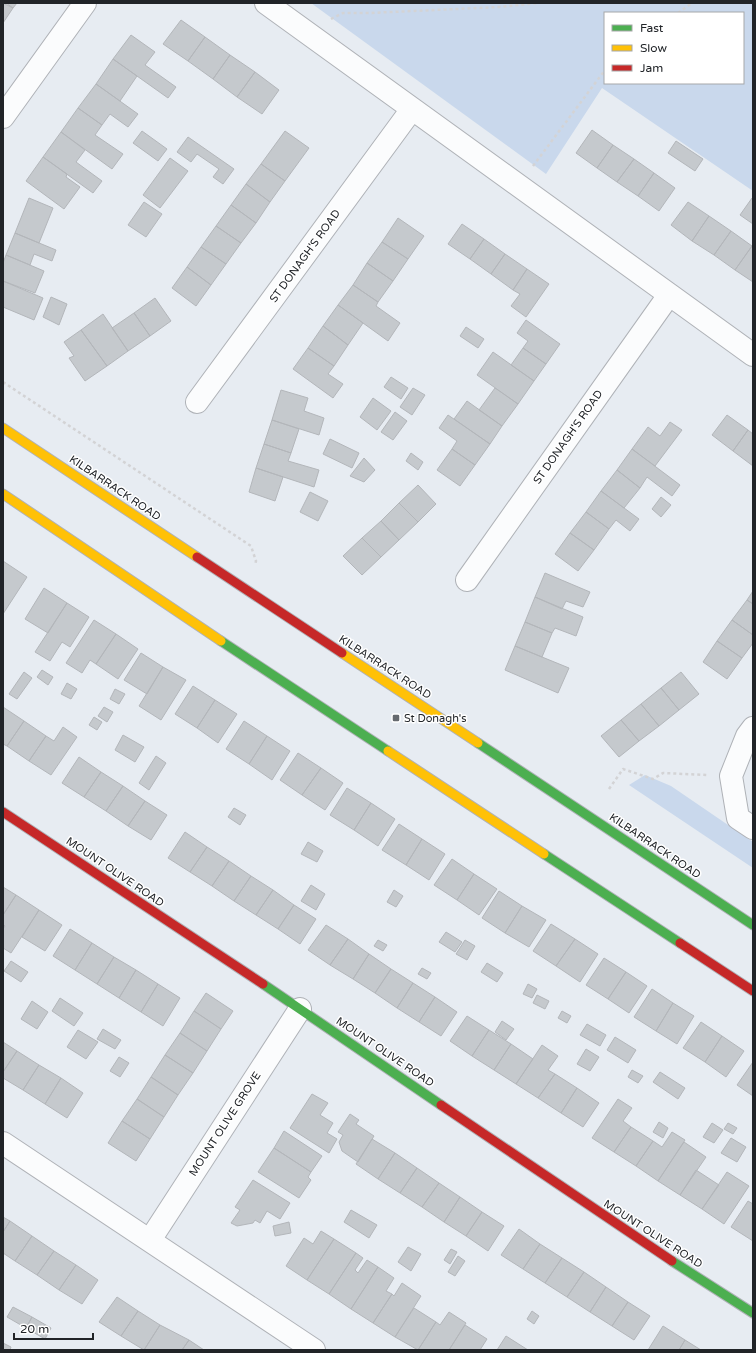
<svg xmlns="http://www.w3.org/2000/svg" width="756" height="1353" viewBox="0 0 756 1353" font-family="'Varela Round',sans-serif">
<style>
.green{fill:#c9d8ec;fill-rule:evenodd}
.building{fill:#c5c9cd;stroke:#b3b6ba}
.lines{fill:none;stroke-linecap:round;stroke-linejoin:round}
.street-casing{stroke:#afb2b7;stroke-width:24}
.fast-casing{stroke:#afb2b7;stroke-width:11}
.slow-casing{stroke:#afb2b7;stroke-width:11}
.jam-casing{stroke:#afb2b7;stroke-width:11}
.path{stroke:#d3d3d5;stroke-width:2.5;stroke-dasharray:3 3;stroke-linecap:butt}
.street{stroke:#fbfcfd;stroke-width:22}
.fast{stroke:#4caf50;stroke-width:9}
.slow{stroke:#ffc107;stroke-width:9}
.jam{stroke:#c62828;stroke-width:9}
.poi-dot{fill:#666a6f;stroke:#fff;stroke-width:1.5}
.labels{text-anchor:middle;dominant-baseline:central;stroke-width:3;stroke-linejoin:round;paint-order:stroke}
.street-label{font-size:11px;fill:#212428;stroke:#fff}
.poi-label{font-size:11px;fill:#212428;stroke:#fff;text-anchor:start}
</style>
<rect width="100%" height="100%" fill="#e7ecf2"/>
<path class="green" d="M311 3H753V191L602 88 546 174ZM605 13H743V83H605Z
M645 775 671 786 753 842V868L629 785Z"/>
<path class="building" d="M3 3 13 8 3 23Z
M6 3H17L13 8Z
M181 20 205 37 188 61 163 44Z
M131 35 155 52 145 65 176 87 168 98 113 59Z
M205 37 230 55 213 79 188 61Z
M230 55 255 72 237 97 213 79Z
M113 59 137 76 120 101 96 84Z
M255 72 279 90 262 114 237 97Z
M96 84 138 114 128 127 110 114 102 125 78 108Z
M78 108 102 125 95 135 123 154 112 169 61 132Z
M592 130 613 145 597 168 576 153Z
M142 131 167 149 158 161 133 143Z
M285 131 309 148 285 181 261 164Z
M61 132 85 150 76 162 102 181 93 193 43 157Z
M188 137 234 169 223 184 213 177 219 169 197 154 191 162 177 152Z
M676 141 703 159 695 171 668 153Z
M613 145 634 159 617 182 597 168Z
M43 157 67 174 66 177 80 187 64 209 26 181Z
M170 158 188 171 160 208 143 195Z
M634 159 654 173 638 196 617 182Z
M261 164 285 181 270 202 246 184Z
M654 173 675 188 659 211 638 196Z
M246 184 270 202 256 223 231 205Z
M29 198 53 208 39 243 15 233Z
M752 198 753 199V224L740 215Z
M144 202 162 214 146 237 128 225Z
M688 202 709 216 692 241 671 225Z
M231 205 256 223 241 243 216 226Z
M709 216 731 231 714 255 692 241Z
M398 218 424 236 408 259 382 242Z
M462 224 484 239 470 259 448 244Z
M216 226 241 243 226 264 201 247Z
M731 231 752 246 735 270 714 255Z
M15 233 56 250 52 261 34 254 30 265 6 255Z
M484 239 505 254 491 274 470 259Z
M382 242 408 259 393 281 367 263Z
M752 246 753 247V282L735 270Z
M201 247 226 264 211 285 187 267Z
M505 254 527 269 513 290 491 274Z
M6 255 44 271 35 293 3 281V263Z
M367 263 393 281 378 302 353 285Z
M187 267 211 285 196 306 172 288Z
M527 269 549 284 526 317 511 306 520 294 513 290Z
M3 281 43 298 34 320 3 307Z
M353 285 378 302 376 306 400 323 388 341 338 305Z
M51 297 67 304 59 325 43 317Z
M155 298 171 321 150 336 134 313Z
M338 305 363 323 348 345 323 326Z
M134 313 150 336 128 351 112 328Z
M103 314 128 351 107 366 81 330Z
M526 320 560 344 546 364 523 348 528 341 517 333Z
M323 326 348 345 334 366 308 348Z
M466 327 484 339 478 348 460 336Z
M81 330 107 366 85 381 69 358 74 356 64 342Z
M308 348 334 366 328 374 343 384 333 398 293 369Z
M523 348 546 364 534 381 511 365Z
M493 352 534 381 518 404 477 375Z
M391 377 408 388 401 399 384 387Z
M413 388 425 395 412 415 400 407Z
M495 388 518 404 502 426 479 410Z
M281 390 308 398 304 411 324 418 319 435 272 420Z
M373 398 391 411 377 430 360 417Z
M467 401 502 426 490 444 454 419Z
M395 412 407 421 393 440 381 432Z
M448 415 490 444 475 465 452 449 457 441 439 428Z
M727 415 748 430 733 451 712 435Z
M272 420 299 429 291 453 264 444Z
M670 422 682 430 655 466 632 449 648 427 660 436Z
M748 430 753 434V466L733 451Z
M330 439 359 453 352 468 323 454Z
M264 444 291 453 288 461 319 470 314 487 256 468Z
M452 449 475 465 460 486 437 470Z
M632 449 680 485 672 496 647 477 640 488 617 470Z
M411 453 423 462 418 470 406 461Z
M364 458 375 470 364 482 350 476Z
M256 468 283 477 275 501 249 492Z
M617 470 640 488 624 508 601 491Z
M418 485 436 504 418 522 399 503Z
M601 491 639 519 630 531 616 520 609 529 586 512Z
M310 492 328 501 318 521 300 512Z
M661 497 671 505 661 517 652 509Z
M399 503 418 522 399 540 381 521Z
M586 512 609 529 594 550 570 533Z
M381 521 399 540 381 557 362 538Z
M570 533 594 550 578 571 555 554Z
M362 538 381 557 362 575 343 556Z
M3 561 27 577 3 614Z
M545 573 590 592 583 607 566 601 562 609 535 597Z
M44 588 67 603 48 633 25 619Z
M753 591V604L747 600Z
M535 597 583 617 576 636 555 628 552 633 525 622Z
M747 600 753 604V635L732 620Z
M67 603 89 617 70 647 62 642 50 661 35 652Z
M94 620 116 634 96 664 90 660 82 673 66 663Z
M732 620 753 635V643L742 658 717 641Z
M525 622 552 633 542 657 515 646Z
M116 634 138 649 118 679 96 664Z
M717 641 742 658 727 679 703 662Z
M515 646 569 668 558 693 505 670Z
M141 653 163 667 147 694 124 680Z
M163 667 186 680 161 720 139 706Z
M42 670 53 677 48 685 37 677Z
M24 672 32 678 17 699 9 694Z
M681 672 699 694 679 710 661 688Z
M67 683 77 689 71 699 61 694Z
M193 686 215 700 197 728 175 714Z
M661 688 679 710 659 726 641 704Z
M115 689 125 694 119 704 110 699Z
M215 700 237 714 218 743 197 728Z
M641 704 659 726 639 741 621 720Z
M3 707 24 721 7 746 3 744Z
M104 707 113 712 107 722 98 716Z
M94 717 102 722 97 730 89 725Z
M621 720 639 741 619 757 601 736Z
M24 721 46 736 29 761 7 746Z
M244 721 267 736 249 764 226 749Z
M63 727 77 737 51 775 29 761 46 736 54 741Z
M123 735 144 747 135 762 115 750Z
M267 736 290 751 272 780 249 764Z
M298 753 321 768 302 795 280 780Z
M156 756 166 763 149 790 139 783Z
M79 757 101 772 84 797 62 783Z
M321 768 343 783 325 810 302 795Z
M101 772 123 786 106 811 84 797Z
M123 786 145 801 128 826 106 811Z
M347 788 371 803 354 830 330 815Z
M145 801 167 815 151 840 128 826Z
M371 803 395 819 378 846 354 830Z
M234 808 246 815 240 825 228 817Z
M399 824 422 839 406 865 382 850Z
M185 832 207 847 190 872 168 858Z
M422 839 445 854 429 880 406 865Z
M308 842 323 851 317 862 301 854Z
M207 847 229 861 212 886 190 872Z
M452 859 474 874 457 900 434 885Z
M229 861 251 876 234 901 212 886Z
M474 874 497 889 479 915 457 900Z
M251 876 273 890 256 915 234 901Z
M311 885 325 894 316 910 301 901Z
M3 887 16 895 3 915Z
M273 890 294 905 278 929 256 915Z
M394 890 403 896 396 907 387 902Z
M499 891 522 906 505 933 482 918Z
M16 895 39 910 11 953 3 948V929L5 926 3 924V915Z
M294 905 316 919 300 944 278 929Z
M522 906 546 920 529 947 505 933Z
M39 910 62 925 45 951 22 937Z
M551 924 575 939 556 966 533 951Z
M326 925 348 939 330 965 308 950Z
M70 929 92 943 75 970 53 956Z
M446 932 462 942 455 952 439 942Z
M348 939 369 954 353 979 330 965Z
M575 939 598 954 580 982 556 966Z
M378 940 387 945 383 951 374 946Z
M465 940 475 946 467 960 456 954Z
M92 943 114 957 97 984 75 970Z
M369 954 391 969 375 993 353 979Z
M114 957 136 970 119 998 97 984Z
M604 958 626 972 608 999 586 985Z
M11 961 28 972 21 982 4 971Z
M487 963 503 973 497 982 481 972Z
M422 968 431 973 427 979 418 974Z
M391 969 413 983 397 1008 375 993Z
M136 970 158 984 141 1012 119 998Z
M626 972 647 986 629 1013 608 999Z
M413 983 435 997 419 1022 397 1008Z
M158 984 180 998 163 1026 141 1012Z
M528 984 537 989 532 998 523 994Z
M652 989 673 1003 656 1031 634 1017Z
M206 993 233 1011 221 1029 194 1011Z
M537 995 549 1001 545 1009 533 1003Z
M435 997 457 1012 441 1036 419 1022Z
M60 998 83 1013 74 1026 52 1011Z
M32 1001 48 1012 37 1029 21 1019Z
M673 1003 694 1016 677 1044 656 1031Z
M194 1011 221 1029 207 1051 180 1033Z
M562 1011 571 1016 567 1023 558 1018Z
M467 1016 489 1030 472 1056 450 1041Z
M502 1021 514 1029 506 1040 495 1032Z
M701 1022 722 1036 705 1062 683 1048Z
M587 1024 606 1035 600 1046 580 1035Z
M103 1029 121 1040 115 1049 97 1039Z
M78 1030 98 1042 86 1059 67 1047Z
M489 1030 511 1044 494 1070 472 1056Z
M180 1033 207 1051 193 1073 165 1055Z
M722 1036 744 1051 726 1077 705 1062Z
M615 1037 636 1050 628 1063 607 1050Z
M3 1042 17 1051 3 1072Z
M511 1044 533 1059 516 1084 494 1070Z
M542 1045 558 1056 548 1070 555 1074 538 1098 516 1084Z
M586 1049 599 1057 590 1071 577 1064Z
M17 1051 39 1065 23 1090 3 1078V1072Z
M165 1055 193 1073 178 1095 151 1077Z
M119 1057 129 1063 120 1077 110 1071Z
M753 1062V1096L737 1085Z
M39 1065 61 1078 45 1104 23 1090Z
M632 1070 643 1076 638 1083 628 1077Z
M660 1072 685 1088 678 1099 653 1082Z
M555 1074 577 1088 561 1113 538 1098Z
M151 1077 178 1095 164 1117 137 1099Z
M61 1078 83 1093 67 1118 45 1104Z
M577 1088 599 1103 583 1127 561 1113Z
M312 1094 328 1103 320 1115 333 1123 327 1133 337 1139 329 1153 290 1128Z
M137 1099 164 1117 150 1139 122 1121Z
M618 1099 632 1108 623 1121 631 1127 614 1152 592 1138Z
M350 1114 359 1120 356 1124 374 1136 358 1162 342 1151 339 1142 343 1135 338 1132Z
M122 1121 150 1139 136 1161 108 1143Z
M659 1122 668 1128 663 1138 653 1132Z
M712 1123 723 1130 714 1143 703 1137Z
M728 1123 737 1128 733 1134 724 1129Z
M631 1127 653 1141 636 1166 614 1152Z
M284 1131 322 1156 311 1172 274 1148Z
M672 1132 685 1140 658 1181 636 1166 653 1141 662 1147Z
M731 1138 746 1147 737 1162 721 1153Z
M372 1139 395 1153 378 1179 356 1164Z
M684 1142 706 1157 680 1195 658 1181Z
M274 1148 311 1172 308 1177 311 1180 299 1198 258 1172Z
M395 1153 417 1168 400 1193 378 1179Z
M417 1168 439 1183 422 1207 400 1193Z
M696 1170 719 1185 702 1209 680 1195Z
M727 1172 749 1186 724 1224 702 1209Z
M253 1180 290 1203 280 1219 267 1211 260 1223 255 1220 253 1223 237 1226 231 1223 240 1210 235 1207Z
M439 1183 460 1197 444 1222 422 1207Z
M460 1197 482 1212 466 1236 444 1222Z
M748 1201 753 1204V1241L731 1227Z
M351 1210 377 1225 369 1238 344 1222Z
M482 1212 504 1226 488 1251 466 1236Z
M3 1217 10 1221 3 1232Z
M10 1221 32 1236 15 1261 3 1253V1232Z
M289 1222 291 1233 275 1236 273 1226Z
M519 1229 540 1244 523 1269 501 1255Z
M321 1231 334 1239 307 1280 286 1266 304 1238 313 1244Z
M32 1236 54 1251 37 1275 15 1261Z
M334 1239 356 1253 329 1294 307 1280Z
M540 1244 562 1258 545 1283 523 1269Z
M408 1247 421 1254 411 1271 398 1262Z
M451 1249 457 1252 450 1264 444 1260Z
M54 1251 76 1265 59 1290 37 1275Z
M356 1253 363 1258 355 1270 358 1273 367 1260 378 1267 351 1309 329 1294Z
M458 1256 465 1261 455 1276 448 1272Z
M562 1258 584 1272 567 1297 545 1283Z
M76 1265 98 1280 82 1304 59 1290Z
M378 1267 394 1278 386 1291 392 1294 373 1323 351 1309Z
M584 1272 606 1287 590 1312 567 1297Z
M402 1283 421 1296 395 1337 373 1323 392 1294 394 1296Z
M606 1287 628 1302 612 1326 590 1312Z
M117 1297 138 1311 121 1336 99 1322Z
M628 1302 650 1316 634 1340 612 1326Z
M13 1307 32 1317 26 1328 7 1317Z
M414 1308 436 1322 418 1350 395 1337Z
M138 1311 160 1325 144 1350 121 1336Z
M532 1311 539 1316 534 1324 527 1319Z
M449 1312 466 1323 449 1350H418L436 1322 440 1325Z
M32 1317 51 1328 45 1339 26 1328Z
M160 1325 189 1340 182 1350H144Z
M465 1325 487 1339 480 1350H449Z
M663 1326 685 1340 679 1350H648Z
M506 1336 528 1350H497Z
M189 1340 204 1350H182Z
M685 1340 701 1350H679Z
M3 1343 11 1347 10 1350H3Z"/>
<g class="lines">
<defs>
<path id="street" d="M266 3 753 355
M3 117 85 3
M197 402 412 109
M467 580 669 295
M753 728 747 736 731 776 738 818 753 828
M3 1143 314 1350
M150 1240 300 1009"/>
<path id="fast" d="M221 641 388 751
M478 743 753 925
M544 854 680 943
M263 984 441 1105
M672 1261 753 1313"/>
<path id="slow" d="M3 428 197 557
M3 494 221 641
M342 653 478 743
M388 751 544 854"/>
<path id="jam" d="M197 557 342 653
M3 812 263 984
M680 943 753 991
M441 1105 672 1261"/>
</defs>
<use href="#street" class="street-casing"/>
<use href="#fast" class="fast-casing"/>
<use href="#slow" class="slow-casing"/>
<use href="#jam" class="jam-casing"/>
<path class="path" d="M678 13 692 3
M331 19 343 13H370L499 7 538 3
M533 166 605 70
M3 382 251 546 256 561 255 565
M609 789 623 769 653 779 663 773 707 775"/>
<use href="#street" class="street"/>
<use href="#fast" class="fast"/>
<use href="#slow" class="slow"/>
<use href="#jam" class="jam"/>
</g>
<rect class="poi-dot" x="392" y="714" width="8" height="8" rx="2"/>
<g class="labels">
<g class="street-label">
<text transform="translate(305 256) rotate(-54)">ST DONAGH'S ROAD</text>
<text transform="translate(568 437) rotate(-55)">ST DONAGH'S ROAD</text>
<text transform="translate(115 488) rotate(34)">KILBARRACK ROAD</text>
<text transform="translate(385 667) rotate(33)">KILBARRACK ROAD</text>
<text transform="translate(655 846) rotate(34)">KILBARRACK ROAD</text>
<text transform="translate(115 872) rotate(34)">MOUNT OLIVE ROAD</text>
<text transform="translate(385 1052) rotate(34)">MOUNT OLIVE ROAD</text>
<text transform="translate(225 1124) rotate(-57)">MOUNT OLIVE GROVE</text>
<text transform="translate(653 1234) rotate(33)">MOUNT OLIVE ROAD</text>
</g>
<g class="poi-label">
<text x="404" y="718">St Donagh's</text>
</g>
</g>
<rect width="756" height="1353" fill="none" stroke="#212428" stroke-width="8"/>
<rect x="604" y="12" width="140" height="72" fill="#ffffff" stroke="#a6a7a9"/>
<rect x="612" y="25" width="20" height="6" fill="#4caf50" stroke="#a6a7a9"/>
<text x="640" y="32" font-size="12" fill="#212428">Fast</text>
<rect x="612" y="45" width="20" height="6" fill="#ffc107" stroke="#a6a7a9"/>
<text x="640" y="52" font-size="12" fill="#212428">Slow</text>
<rect x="612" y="65" width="20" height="6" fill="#c62828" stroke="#a6a7a9"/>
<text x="640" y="72" font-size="12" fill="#212428">Jam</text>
<path d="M14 1333v6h79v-6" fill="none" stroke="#212428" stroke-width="2"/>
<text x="20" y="1333" font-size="12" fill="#212428" stroke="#ffffff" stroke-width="3" paint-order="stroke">20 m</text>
</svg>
